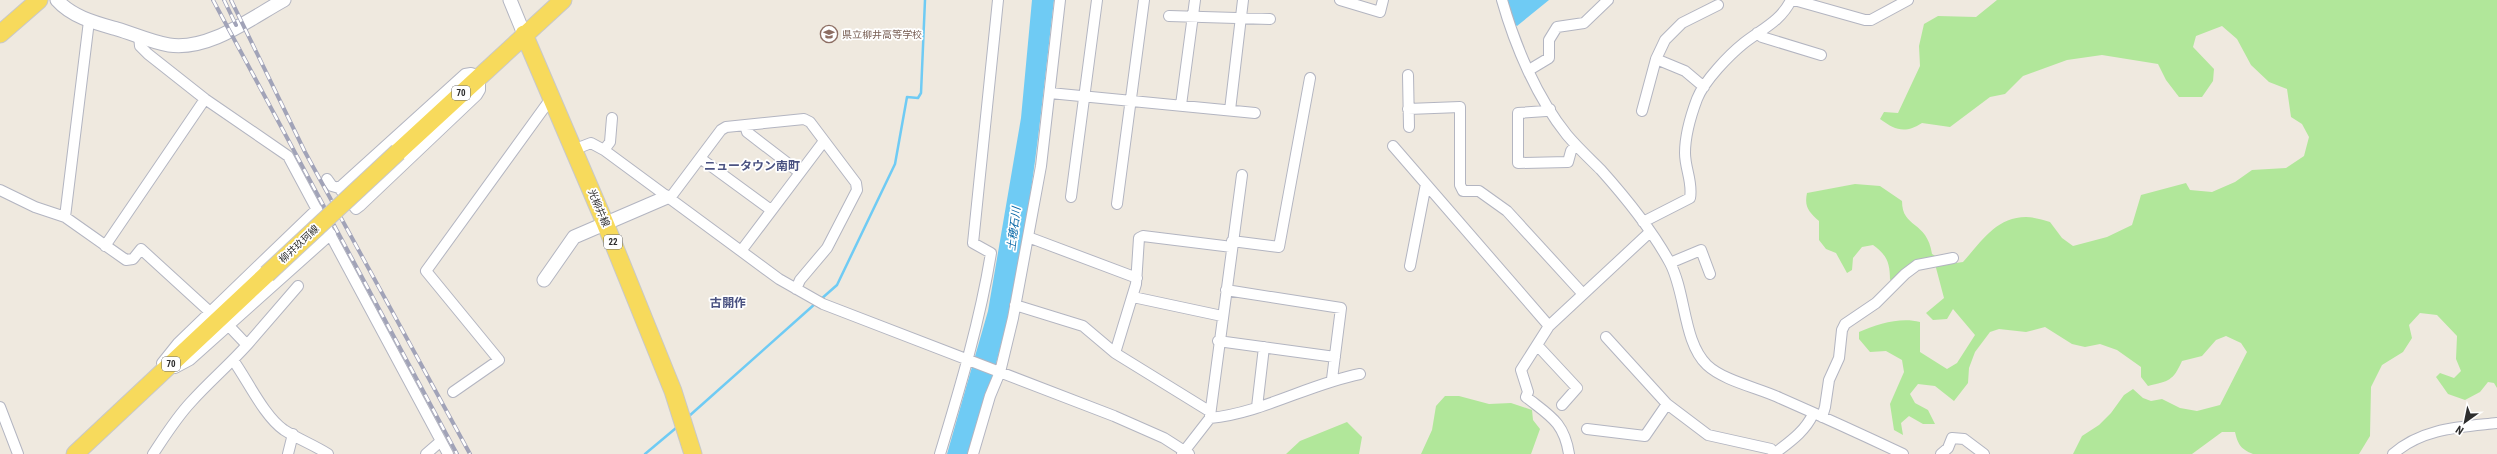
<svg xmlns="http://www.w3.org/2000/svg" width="2497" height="454" viewBox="0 0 2497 454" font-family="'Roboto Condensed','Noto Sans JP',sans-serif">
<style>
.green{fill:#b1e79a}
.water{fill:#6fcbf4}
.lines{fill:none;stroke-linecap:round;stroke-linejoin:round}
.stream{stroke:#6fcbf4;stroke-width:2.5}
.minor-casing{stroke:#b3b5c1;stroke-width:12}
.tertiary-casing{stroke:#b3b5c1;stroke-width:15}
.primary-casing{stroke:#c8c8c8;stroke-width:19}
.minor{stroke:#fff;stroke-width:10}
.tertiary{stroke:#fff;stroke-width:13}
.primary{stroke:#f7da5c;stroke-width:17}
.rail-casing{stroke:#a1a3b8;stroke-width:4}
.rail{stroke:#fff;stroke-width:2.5;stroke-dasharray:8;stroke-linecap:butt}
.primary-bridge-casing{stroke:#c8c8c8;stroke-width:19;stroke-linecap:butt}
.primary-bridge{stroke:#f7da5c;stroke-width:17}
.labels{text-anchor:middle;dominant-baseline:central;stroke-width:3.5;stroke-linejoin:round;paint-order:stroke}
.shield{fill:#fff;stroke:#6c6c6c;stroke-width:1}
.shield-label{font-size:9px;font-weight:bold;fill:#2d2d2d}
.education-label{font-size:10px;fill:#785e54;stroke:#fff;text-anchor:start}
.street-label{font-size:10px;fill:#2d2d2d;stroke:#fff}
.water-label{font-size:11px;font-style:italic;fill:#0868a7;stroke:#fff}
.quarter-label{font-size:12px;font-weight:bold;fill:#4a5281;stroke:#fff}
</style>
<rect width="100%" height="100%" fill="#efe9df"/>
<path class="green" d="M1997 0H2497V388L2494 383 2488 382 2480 392 2465 400 2448 394 2436 377 2440 373 2454 378 2461 371 2456 359 2457 336 2437 315 2420 313 2409 325 2412 338 2403 352 2382 365 2371 387 2370 436 2359 454H2253C2241 449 2238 445 2235 432H2222L2192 454H2073L2082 436 2099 425 2111 413 2124 395 2133 389 2143 398 2151 401 2162 399 2180 408 2197 411 2220 405 2247 352 2241 343 2226 336 2216 340 2202 356 2182 361C2173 381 2169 381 2148 386L2141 377V367L2117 350 2100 344 2085 347 2072 344 2045 327 2026 332 1999 329 1990 332 1975 352 1969 368 1968 383 1954 401 1935 386 1918 384 1910 394 1915 403 1928 410 1935 424H1923L1909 416 1901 423 1903 435 1894 430 1890 404 1904 372 1902 360 1886 351 1870 352 1859 339V332C1878 324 1900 317 1920 322V352L1947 369 1957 363 1975 335 1953 309 1947 319 1933 320 1926 313 1944 298 1935 264 1890 280C1890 263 1887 255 1873 245L1862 247 1853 258 1852 270 1847 273 1836 253 1826 249 1819 240V221C1809 212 1804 207 1807 193L1855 184 1880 186 1902 201C1902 229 1927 220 1932 254L1949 264 1963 262C1981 242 1996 217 2026 217 2034 217 2043 220 2050 222L2062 238 2073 246 2107 237 2132 225 2141 195 2186 183 2190 190 2212 192 2235 182 2252 170 2286 168 2304 156 2309 137 2302 124 2291 117 2287 89 2269 82 2251 65 2237 39 2222 26 2196 36 2193 47 2214 69 2213 81 2202 97H2179L2166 80 2158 64 2102 55 2067 60 2023 76 2005 94 1990 97 1950 127 1922 123C1905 134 1895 130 1880 119L1884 112 1898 113 1920 66 1919 46 1924 24 1938 16 1976 17Z
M1445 396H1459L1489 404 1511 403 1532 410 1533 420 1540 429 1531 454H1421L1432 430 1436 406Z
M1347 422 1362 437 1359 454H1286L1300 441Z"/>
<path class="water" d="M1032 0H1054C1042 101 1033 203 1011 302 1000 354 985 404 969 454H947L988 311 1021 118Z
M1505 0H1549L1517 26 1512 22Z"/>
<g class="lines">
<path class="stream" d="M820 300 837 285 895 164 907 97 918 98 921 93 925 0
M688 417 816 303
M645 454 676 428"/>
<defs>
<path id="minor" d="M1340 0 1380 12 1383 0
M1502 0C1515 46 1537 98 1567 135 1578 148 1590 159 1601 170 1626 198 1652 230 1670 263 1686 293 1683 342 1707 365 1724 381 1759 388 1780 398 1821 416 1863 435 1903 454
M1794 0 1865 20H1871L1908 0
M1169 16 1270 19
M1757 33 1762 37 1821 55
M139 36 140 46 148 54 205 99 288 156 448 454
M1656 59 1665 40 1682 23 1718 5
M1529 70 1549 58V40L1557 27 1584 23 1608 0
M1408 75 1409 127
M1050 93 1255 113
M1181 105 1195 0
M1408 109 1460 107V185L1463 191H1479L1507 211 1583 294
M1550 109 1546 111 1518 113V163L1568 162 1571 151 1576 145
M1230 110 1243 0
M1642 111 1656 59 1685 71 1704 87
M745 125 747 132 799 172
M1393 146 1549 326
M573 150 591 143 604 150 779 279 823 304 1114 416 1164 438 1189 454
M604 150 610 142 612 118
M700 158 771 210
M327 179 332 186 339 188 465 74 471 73 480 76V90L477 95 360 206 356 209 339 188
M0 190 35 207 65 217 126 260 133 259 141 249 210 312
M667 197 673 194 721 130 726 127 804 119 810 122 856 183 857 190 827 248 800 280 796 289
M1071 197 1097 0
M1117 204 1144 0
M65 217 89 21
M1643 222 1690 198C1693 182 1685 169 1685 153 1685 135 1691 115 1697 99 1704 81 1729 55 1744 43 1762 29 1781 21 1791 0
M1028 237 1137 278
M1232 241 1279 247 1310 78
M105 246 205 99
M741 251 824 141
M1670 263 1701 250 1710 274
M1410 266 1426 184
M1226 290 1341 308 1332 379
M1133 297 1222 316
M1015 305 1083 326 1115 353
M1606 337 1667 404 1708 435 1771 449 1774 454
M1218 341 1335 357
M247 345 298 286
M1537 345 1577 388 1562 405
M233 360C248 381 264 416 284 430 298 439 314 445 328 454
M162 363 178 343 317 209
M175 368 190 360 331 234
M453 392 499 360 426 271 552 97
M0 407 18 454
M1257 407 1264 347
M1209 411 1115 353 1136 284 1139 238 1143 236 1232 247
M1210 416 1242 175
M1822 417 1825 407 1829 380 1839 358 1842 330 1845 324 1876 303 1905 274 1917 265 1953 258
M1587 429 1645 436 1667 404
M153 454C165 436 176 418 191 402 209 382 229 365 247 345L228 325
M288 454 293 434
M426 454 441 441
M940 454C960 388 980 321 991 253L973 243 998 0
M973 454 990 396 1000 372 1013 318 1041 166 1060 0
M1182 454 1210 418C1262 413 1309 384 1360 374
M1569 454C1564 422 1550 416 1526 397L1528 392 1521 370 1549 326 1650 232
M1774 454C1788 443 1805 432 1813 414
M1941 454 1948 448 1952 438 1964 439 1984 454
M2393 454C2422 428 2461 427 2497 423"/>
<path id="tertiary" d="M57 0C72 17 96 23 117 29 134 34 151 42 169 45 209 51 251 18 284 0
M510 0 524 34
M544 280 574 237 667 197"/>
<path id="primary" d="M0 34 39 0
M524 34 605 223 673 391 693 454
M398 152 563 0
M75 454 267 274"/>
</defs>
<use href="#minor" class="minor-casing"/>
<use href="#tertiary" class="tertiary-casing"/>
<use href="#primary" class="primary-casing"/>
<use href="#minor" class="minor"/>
<use href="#tertiary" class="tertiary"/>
<use href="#primary" class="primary"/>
<defs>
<path id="rail" d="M213 0 457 454
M224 0 236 25
M231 0 305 152 470 454"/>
</defs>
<use href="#rail" class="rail-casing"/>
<use href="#rail" class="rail"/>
<defs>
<path id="primary-bridge" d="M267 274 398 152"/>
</defs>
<use href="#primary-bridge" class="primary-bridge-casing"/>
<use href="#primary-bridge" class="primary-bridge"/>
</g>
<defs>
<symbol id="school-ring" viewBox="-11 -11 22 22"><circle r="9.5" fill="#fff" stroke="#8d6e63" stroke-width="1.5"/><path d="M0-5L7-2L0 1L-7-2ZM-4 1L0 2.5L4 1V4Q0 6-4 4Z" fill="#8d6e63"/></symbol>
</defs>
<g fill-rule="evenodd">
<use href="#school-ring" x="819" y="24" width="20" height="20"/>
</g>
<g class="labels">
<g class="shield">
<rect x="452" y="86" width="18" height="14" rx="3"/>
<rect x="604" y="235" width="18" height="14" rx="3"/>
<rect x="162" y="357" width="18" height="14" rx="3"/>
</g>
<g class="shield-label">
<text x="461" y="93">70</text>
<text x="613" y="242">22</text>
<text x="171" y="364">70</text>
</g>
<g class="education-label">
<text x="842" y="34">県立柳井高等学校</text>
</g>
<g class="street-label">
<text transform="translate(599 208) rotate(67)">光柳井線</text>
<text transform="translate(299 244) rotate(-43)">柳井玖珂線</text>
</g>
<g class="water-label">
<text transform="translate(1014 229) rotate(-83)">土穂石川</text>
</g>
<g class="quarter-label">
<text x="752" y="166">ニュータウン南町</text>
<text x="728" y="303">古開作</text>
</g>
</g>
<g transform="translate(2465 422) rotate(213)" stroke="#ffffff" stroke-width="3" paint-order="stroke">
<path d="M0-3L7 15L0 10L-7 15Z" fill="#2d2d2d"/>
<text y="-6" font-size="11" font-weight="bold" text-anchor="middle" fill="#2d2d2d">N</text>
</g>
</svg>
